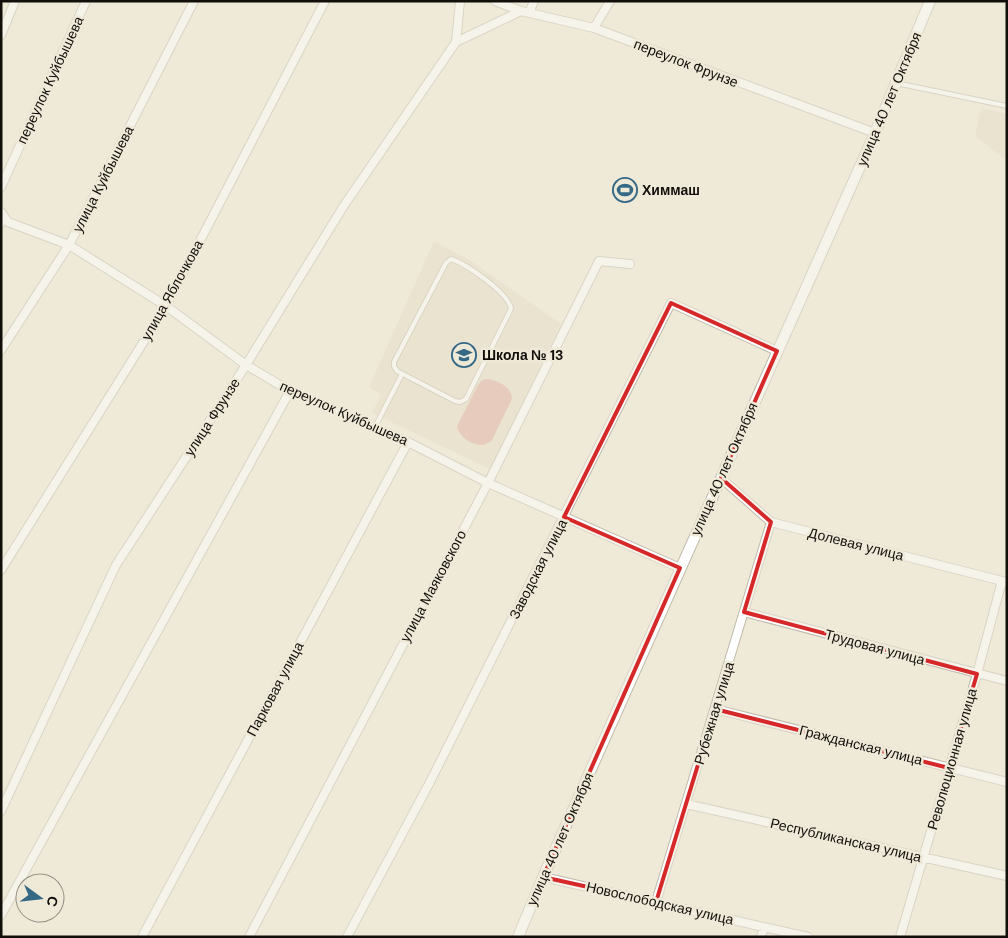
<svg xmlns="http://www.w3.org/2000/svg" width="1008" height="938" viewBox="0 0 1008 938" font-family="'DM Sans',sans-serif">
<style>
.built{fill:#e5dcc5}
.green{fill:#dea99e}
.lines{fill:none;stroke-linecap:round;stroke-linejoin:round}
.lane-casing{stroke:#c0baaa;stroke-width:6}
.street-casing{stroke:#c0baaa;stroke-width:10}
.secondary-casing{stroke:#c0baaa;stroke-width:12}
.lane{stroke:#fff;stroke-width:4}
.street{stroke:#fff;stroke-width:8}
.secondary{stroke:#fff;stroke-width:10}
.marked{fill:none;stroke:#d62828;stroke-width:4;stroke-linejoin:round}
.labels{text-anchor:middle;dominant-baseline:central;stroke-width:5;stroke-linejoin:round;paint-order:stroke}
.street-label{font-size:14px;fill:#120f0a;stroke:#efe9d8}
.poi-label{font-size:14px;font-weight:bold;fill:#120f0a;stroke:#efe9d8;text-anchor:start}
</style>
<rect width="100%" height="100%" fill="#efe9d8"/>
<path class="built" d="M981 108 1007 114V161L975 136Z
M434 241 471 261 561 324 490 469 372 413 381 394 369 387Z"/>
<path class="green" d="M488 379C499 381 512 387 512 399L492 440C482 452 459 440 457 426L478 385 482 380Z"/>
<g class="lines">
<defs>
<path id="lane" d="M896 83 1007 106
M1 226 6 219
M451 259C466 264 509 293 511 309L466 399 460 402 455 401 397 371 394 366V362L446 263Z
M375 427 402 374"/>
<path id="street" d="M495 1 521 11 594 28 875 133
M529 13 534 1
M594 28 610 1
M1 35 15 1
M456 42 460 1
M1 187 86 1
M1 212 8 222 69 245 166 306 246 365 290 391 408 442 488 483 680 568
M1 350 69 245 194 1
M721 478 771 522 1006 582
M1 570 166 306 325 1
M744 612 1007 681
M715 709 1007 782
M686 804 1007 876
M1 811 116 565 246 365 343 207 456 42 521 11
M543 877 808 937
M656 902 771 522
M1 915 290 391
M142 937 408 442
M249 937 488 483 599 261 630 264
M347 937 430 782 671 303 777 351
M761 937 764 927
M900 937 977 674 1002 581"/>
<path id="secondary" d="M518 937 543 877 875 133 930 1"/>
</defs>
<use href="#lane" class="lane-casing"/>
<use href="#street" class="street-casing"/>
<use href="#secondary" class="secondary-casing"/>
<use href="#lane" class="lane"/>
<use href="#street" class="street"/>
<use href="#secondary" class="secondary"/>
</g>
<path d="M0 0H1008V938H0ZM671 303 777 351 721 478 771 522 744 612 977 674 949 768 715 709 656 902 543 877 680 568 564 517Z" fill="#efe9d8" fill-opacity=".55" fill-rule="evenodd"/>
<path class="marked" d="M671 303 777 351 721 478 771 522 744 612 977 674 949 768 715 709 656 902 543 877 680 568 564 517Z"/>
<defs>
<symbol id="stadium-ring" viewBox="-11 -11 22 22"><circle r="9.5" fill="#efe9d8" stroke="#356986" stroke-width="1.5"/><path d="M0-5a6.5 5 0 1 0 0 10a6.5 5 0 1 0 0-10ZM-3.5-1.8h7v3.6h-7Z" fill="#356986"/></symbol>
<symbol id="school-ring" viewBox="-11 -11 22 22"><circle r="9.5" fill="#efe9d8" stroke="#356986" stroke-width="1.5"/><path d="M0-5L7-2L0 1L-7-2ZM-4 1L0 2.5L4 1V4Q0 6-4 4Z" fill="#356986"/></symbol>
</defs>
<g fill-rule="evenodd">
<use href="#stadium-ring" x="611" y="176" width="28" height="28"/>
<use href="#school-ring" x="450" y="341" width="28" height="28"/>
</g>
<g class="labels">
<g class="street-label">
<text transform="translate(686 63) rotate(21)">переулок Фрунзе</text>
<text transform="translate(50 80) rotate(-65)">переулок Куйбышева</text>
<text transform="translate(889 99) rotate(-67)">улица 40 лет Октября</text>
<text transform="translate(103 179) rotate(-63)">улица Куйбышева</text>
<text transform="translate(172 290) rotate(-61)">улица Яблочкова</text>
<text transform="translate(344 413) rotate(24)">переулок Куйбышева</text>
<text transform="translate(212 417) rotate(-57)">улица Фрунзе</text>
<text transform="translate(724 469) rotate(-66)">улица 40 лет Октября</text>
<text transform="translate(856 544) rotate(14)">Долевая улица</text>
<text transform="translate(538 569) rotate(-63)">Заводская улица</text>
<text transform="translate(433 586) rotate(-62)">улица Маяковского</text>
<text transform="translate(875 647) rotate(15)">Трудовая улица</text>
<text transform="translate(275 689) rotate(-62)">Парковая улица</text>
<text transform="translate(714 713) rotate(-73)">Рубежная улица</text>
<text transform="translate(861 745) rotate(14)">Гражданская улица</text>
<text transform="translate(952 759) rotate(-74)">Революционная улица</text>
<text transform="translate(560 839) rotate(-66)">улица 40 лет Октября</text>
<text transform="translate(846 840) rotate(13)">Республиканская улица</text>
<text transform="translate(660 903) rotate(13)">Новослободская улица</text>
</g>
<g class="poi-label">
<text x="642" y="190">Химмаш</text>
<text x="482" y="355">Школа № 13</text>
</g>
</g>
<rect width="1008" height="938" fill="none" stroke="#120f0a" stroke-width="5"/>
<g transform="translate(40 898) rotate(105)"><circle r="24" fill="#efe9d8" stroke="#979286"/>
<path d="M0-4L9 19L0 12L-9 19Z" fill="#356986"/>
<text y="-8" font-size="14" font-weight="bold" text-anchor="middle" fill="#120f0a">С</text>
</g>
</svg>
